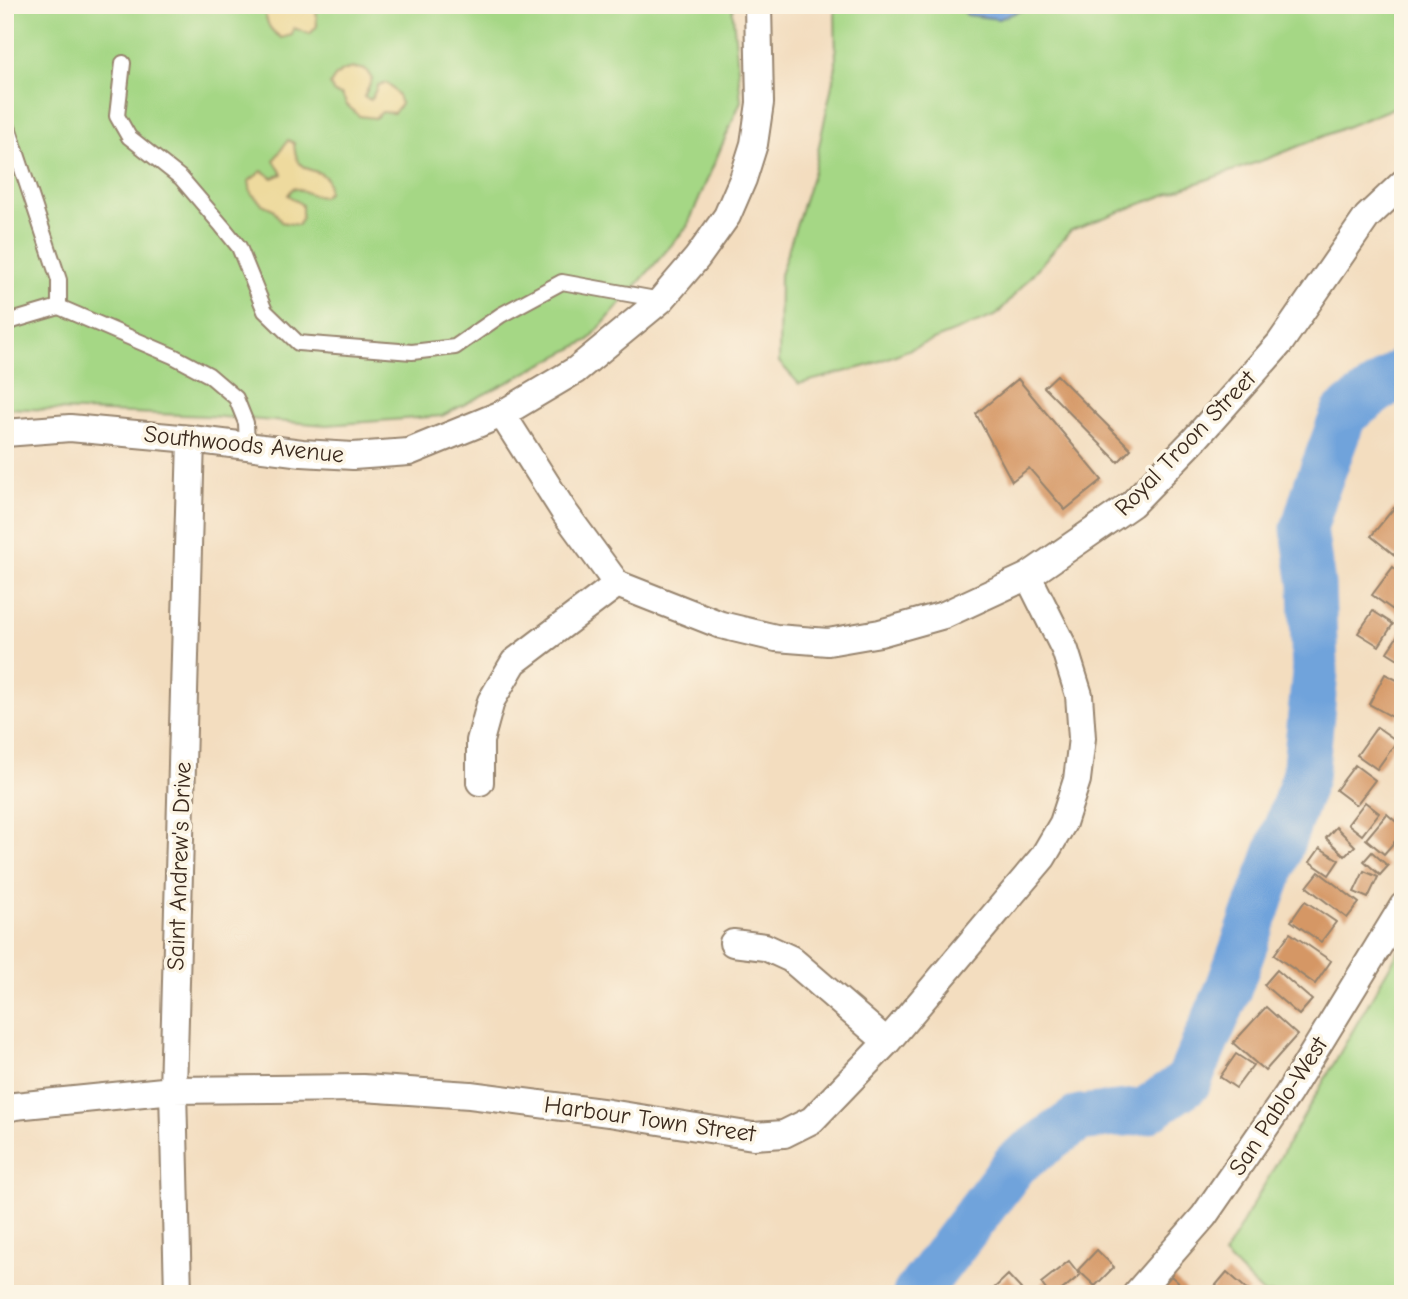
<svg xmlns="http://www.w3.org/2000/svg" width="1408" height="1299" viewBox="0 0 1408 1299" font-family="'Comic Neue',sans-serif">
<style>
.green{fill:#a5d785;stroke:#708052;stroke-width:2}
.sand{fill:#eeda9e;stroke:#94825e;stroke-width:2}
.water{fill:#6fa3db;stroke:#55667c;stroke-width:2}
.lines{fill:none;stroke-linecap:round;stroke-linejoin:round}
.river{stroke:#6fa3db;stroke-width:47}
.building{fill:#d59765}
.lane-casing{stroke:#97846e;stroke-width:18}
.street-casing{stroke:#97846e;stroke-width:30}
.lane{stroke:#fff;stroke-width:14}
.street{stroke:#fff;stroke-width:26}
.labels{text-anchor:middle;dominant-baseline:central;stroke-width:7;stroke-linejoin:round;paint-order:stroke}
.street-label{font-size:24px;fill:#3b2a1e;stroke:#fcf5e5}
</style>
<rect width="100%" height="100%" fill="#fcf5e5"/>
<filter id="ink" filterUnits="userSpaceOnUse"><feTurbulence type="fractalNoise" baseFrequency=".0143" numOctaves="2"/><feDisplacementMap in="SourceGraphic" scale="14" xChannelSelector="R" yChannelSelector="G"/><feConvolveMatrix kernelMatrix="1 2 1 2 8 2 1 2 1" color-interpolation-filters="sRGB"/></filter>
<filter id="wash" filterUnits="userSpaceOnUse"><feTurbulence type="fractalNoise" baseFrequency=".00686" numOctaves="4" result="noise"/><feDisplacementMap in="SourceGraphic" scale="28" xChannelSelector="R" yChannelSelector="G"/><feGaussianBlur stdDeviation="1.57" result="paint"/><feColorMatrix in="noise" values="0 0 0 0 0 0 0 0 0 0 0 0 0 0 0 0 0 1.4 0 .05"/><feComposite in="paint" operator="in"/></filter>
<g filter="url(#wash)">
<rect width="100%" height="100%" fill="#f3ddbf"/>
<path class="green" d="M5 5H732L741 101 687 227 589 340 442 416 327 425 209 416 5 408Z
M835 5H1403V104L1272 157 1186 187 1071 230 997 315 870 365 799 384 779 362 780 275 814 170 836 66Z
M1403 943V1294H1264L1224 1255Z"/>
<path class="sand" d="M263 5H316L317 26 310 34 294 28 292 35 282 38C266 28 268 23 263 5Z
M356 68 366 70 372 79 364 97 371 100 378 85 386 83C394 89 398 94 401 104L394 113 382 112 375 118 359 116 347 105 342 95 334 93 330 85C336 73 343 69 356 68Z
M288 140 294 143C296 179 318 164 327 180 328 183 328 189 328 192L322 197C311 196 304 190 293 188L288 195 302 205V217L298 225 281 222 273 209 262 204 251 193 249 181 262 171 273 178 282 174 274 160Z"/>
<path class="water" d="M958 5H1035L999 19 967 15Z"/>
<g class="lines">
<path class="river" d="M916 1294 1016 1163 1079 1118 1145 1111 1188 1082 1228 990 1305 777 1315 673 1312 585 1304 529 1317 486 1344 414 1403 371"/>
</g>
<g id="blocks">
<path class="building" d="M1057 375 1131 449 1118 462 1044 387Z
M1018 379 1102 480 1065 510 1029 468 1012 481 976 414Z
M1394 508 1403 515V562L1371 536Z
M1393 567 1403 575V617L1372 595Z
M1373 611 1393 624 1379 646 1358 633Z
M1403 628V662L1387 652Z
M1385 674 1403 683V707L1396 719 1369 704Z
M1377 727 1397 741 1377 769 1357 755Z
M1355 765 1375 780 1356 805 1336 790Z
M1365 802 1379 813 1362 835 1348 824Z
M1387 814 1403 828V832L1384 854 1366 839Z
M1336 827 1355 846 1345 856 1326 838Z
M1320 848 1339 860 1329 875 1310 862Z
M1372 852 1388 866 1380 875 1364 861Z
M1364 871 1378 877 1368 898 1354 892Z
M1319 872 1359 903 1347 918 1307 887Z
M1305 901 1336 922 1321 942 1291 921Z
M1290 933 1331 961 1315 984 1274 955Z
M1277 970 1312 1000 1299 1015 1264 985Z
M1266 1007 1297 1035 1265 1071 1233 1043Z
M1236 1054 1253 1065 1236 1088 1220 1077Z
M1097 1250 1114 1267 1095 1286 1078 1270Z
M1069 1261 1080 1275 1057 1294H1049L1041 1283Z
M1227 1272 1249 1291 1246 1294H1212L1210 1292Z
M1008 1275 1021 1289 1016 1294H988Z
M1171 1276 1191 1294H1156Z"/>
</g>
</g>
<g filter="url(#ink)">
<use href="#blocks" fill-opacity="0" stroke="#97846e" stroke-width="2"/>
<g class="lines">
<defs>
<path id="lane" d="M123 63 117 116 129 137 181 178 222 226 239 247 265 311 298 343 412 352 455 347 501 315 562 282 661 300
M5 118 59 280V307
M5 323 59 307 173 356 209 375 236 398 246 423 247 446"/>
<path id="street" d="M502 414 565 513 617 584 721 625 776 638 828 642 880 633 944 615 1028 576 1132 504 1194 440 1280 343 1367 217 1403 183
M5 433 70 428 191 439 302 453 353 456 409 452 502 414 576 370 661 300 697 258 727 216 743 179 754 144 760 103 758 5
M480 782V741L491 701 514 662 617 584
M733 943 765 947 791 959 887 1042
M5 1109 15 1106 173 1090 363 1088 470 1095 609 1113 753 1136 784 1134 812 1120 887 1042 1043 857 1063 823 1077 780 1082 738 1079 695 1065 650 1028 576
M178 1294 173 1090 191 439
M1136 1294 1204 1216 1288 1094 1403 906"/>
</defs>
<use href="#lane" class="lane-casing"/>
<use href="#street" class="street-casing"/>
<use href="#lane" class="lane"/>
<use href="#street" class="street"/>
</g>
</g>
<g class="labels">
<g class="street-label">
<text transform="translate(1185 443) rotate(-46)">Royal Troon Street</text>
<text transform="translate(244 444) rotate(6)">Southwoods Avenue</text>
<text transform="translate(179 866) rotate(-88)">Saint Andrew's Drive</text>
<text transform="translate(1278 1106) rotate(-57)">San Pablo-West</text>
<text transform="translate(650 1119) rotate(8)">Harbour Town Street</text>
</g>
</g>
<rect width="1408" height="1299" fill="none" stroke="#fcf5e5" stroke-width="28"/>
</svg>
